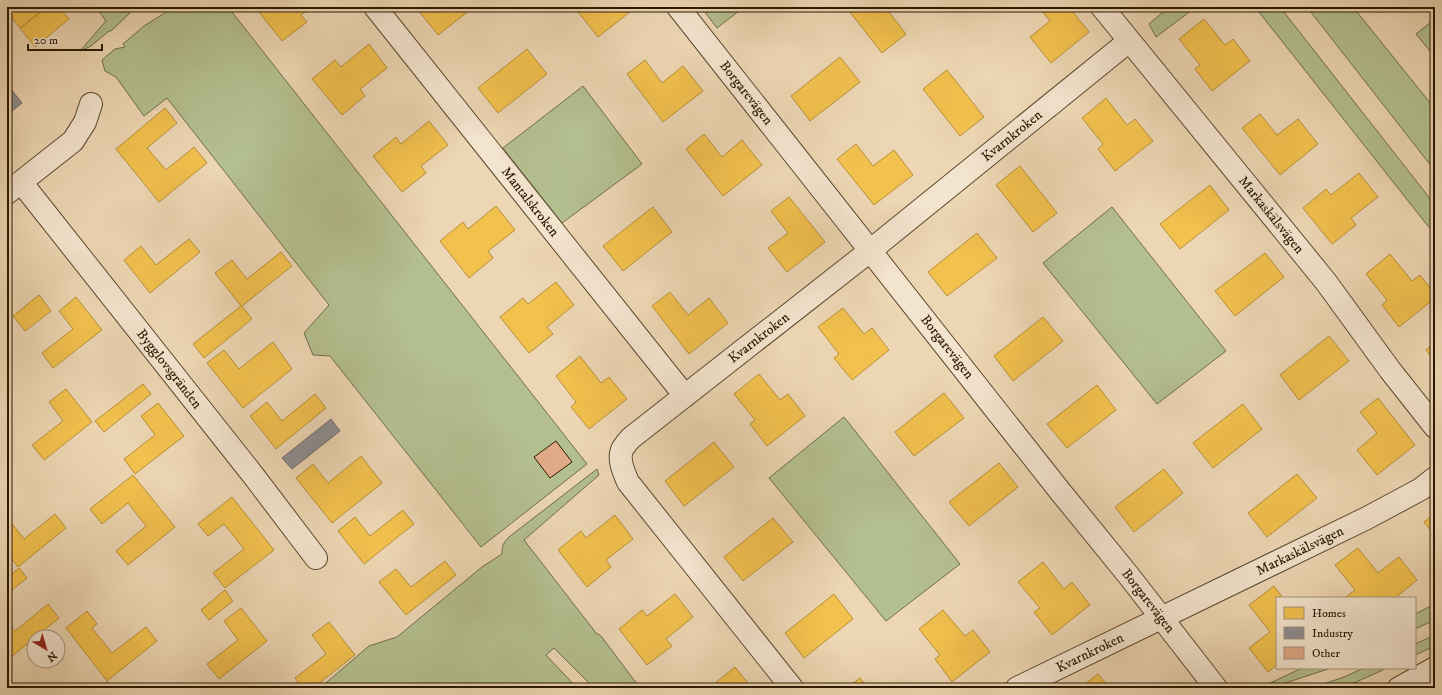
<svg xmlns="http://www.w3.org/2000/svg" width="1442" height="695" viewBox="0 0 1442 695" font-family="'IM FELL DW Pica',serif">
<style>
.green{fill:#b4bf90;stroke:#6f6c4a}
.homes{fill:#f2c14e;stroke:#b68f38}
.industry{fill:#8d8d92;stroke:#6f6a67}
.building{fill:#e0aa86;stroke:#2a1903}
.lines{fill:none;stroke-linecap:round;stroke-linejoin:round}
.minor-casing{stroke:#5b482f;stroke-width:24}
.minor{stroke:#f3e4ce;stroke-width:22}
.labels{text-anchor:middle;dominant-baseline:central;stroke-width:4;stroke-linejoin:round;paint-order:stroke}
.street-label{font-size:14px;fill:#2a1903;stroke:#f3e4ce}
</style>
<rect width="100%" height="100%" fill="#edd6b3"/>
<filter id="stains"><feTurbulence type="fractalNoise" baseFrequency=".005" numOctaves="4"/><feColorMatrix values="0 0 0 0 .2 0 0 0 0 .09 0 0 0 0 .02 0 0 0 .5 -.17"/></filter>
<radialGradient id="worn" r=".72"><stop offset=".6" stop-color="#630" stop-opacity="0"/><stop offset="1" stop-color="#630" stop-opacity=".3"/></radialGradient>
<path class="green" d="M96 7H130V13L111 31H109L91 46 80 51 106 21Z
M174 7H228L587 464 481 547 330 356 313 355 304 333 329 305 167 98 144 116 116 77 105 71 102 60 115 49 125 47 123 44 144 26Z
M701 7H744L717 28Z
M1169 7H1196L1156 37 1149 24Z
M1255 7H1280L1435 205V235Z
M1307 7H1353L1435 109V171Z
M1435 19V57L1416 34Z
M583 86 642 164 562 223 503 148Z
M1112 207 1226 351 1157 404 1043 263Z
M844 417 960 564 886 621 769 478Z
M597 469 599 475 524 540 596 633 601 636 640 688H594L554 648 546 655 577 688H320L369 646 397 637 482 567 502 554C502 546 503 543 509 537Z
M1435 604V620L1415 629V614Z
M1435 635V646L1415 655V644Z
M1302 668H1331L1270 688H1266L1264 686Z
M1364 668H1387L1343 688H1312L1344 677Z"/>
<path class="homes" d="M9 7H47L20 28 7 12V8Z
M47 7H59L69 19 35 47 20 28Z
M255 7H312L301 15 307 22 282 41Z
M422 7H474L438 35 418 10Z
M574 7H636L598 37Z
M846 7H885L906 34 882 53Z
M1039 7H1069L1089 32 1051 63 1030 37 1050 21Z
M1376 7H1389L1381 13Z
M1204 19 1225 45 1233 39 1250 61 1212 91 1195 69 1200 65 1179 39Z
M369 44 387 68 360 89 365 96 342 115 312 79 335 60 341 67Z
M527 49 547 74 498 113 478 88Z
M840 57 860 82 810 121 791 96Z
M645 60 662 83 683 66 703 91 663 122 627 74Z
M947 70 984 117 960 136 923 89Z
M1106 98 1127 125 1135 119 1153 141 1115 171 1098 149 1103 144 1082 118Z
M165 108 177 123 147 148 166 170 194 147 207 163 159 202 116 149Z
M1260 114 1277 135 1298 119 1318 144 1280 175 1242 128Z
M429 121 448 145 421 166 426 173 402 192 373 156 396 137 401 144Z
M704 134 722 157 742 140 762 165 723 196 686 149Z
M856 144 873 166 894 150 913 175 874 205 837 159Z
M1020 166 1057 213 1033 232 996 185Z
M1359 173 1378 197 1351 218 1356 225 1332 244 1303 208 1326 189 1331 195Z
M1210 185 1229 210 1180 249 1160 224Z
M789 197 825 242 787 272 768 248 788 233 771 211Z
M496 206 515 230 488 251 493 258 469 278 440 241 463 222 468 229Z
M653 207 672 232 623 271 603 246Z
M977 233 997 258 947 296 928 272Z
M189 239 200 252 150 293 124 260 141 246 156 265Z
M281 252 292 266 242 306 252 319 204 358 193 344 241 306 215 273 232 260 247 279Z
M1265 253 1284 277 1235 316 1215 291Z
M1390 254 1412 281 1420 275 1435 294V298L1399 327 1382 305 1387 300 1366 274Z
M556 282 574 305 547 327 553 334 529 353 500 317 523 298 528 304Z
M670 292 688 315 709 298 728 323 689 354 652 306Z
M39 295 51 311 25 331 13 316Z
M76 297 102 330 53 368 42 353 73 329 59 311Z
M843 308 864 334 872 328 889 350 852 380 834 358 839 354 818 327Z
M1043 317 1063 341 1013 381 994 356Z
M1329 336 1349 361 1299 400 1280 375Z
M273 342 292 369 243 408 207 363 224 350 239 369Z
M1435 342V362L1426 350Z
M580 356 601 383 609 377 627 399 589 429 571 407 576 402 556 376Z
M759 374 780 400 788 394 805 416 767 446 750 424 755 420 734 394Z
M143 384 151 394 104 432 95 421Z
M1097 385 1116 410 1067 448 1047 424Z
M66 389 92 422 44 460 32 445 63 421 49 402Z
M944 393 964 418 914 456 895 432Z
M315 394 326 408 276 449 250 416 267 402 282 421Z
M1378 398 1415 445 1377 475 1357 450 1377 433 1360 412Z
M158 403 184 436 135 474 124 459 155 435 141 416Z
M1243 404 1262 429 1213 468 1193 443Z
M714 442 734 467 684 506 665 481Z
M361 456 382 483 332 523 296 478 313 464 328 483Z
M999 463 1018 487 969 526 949 502Z
M1164 469 1183 493 1134 532 1115 507Z
M1297 474 1317 498 1267 537 1248 513Z
M133 475 175 527 128 565 116 551 146 526 128 503 102 524 90 509Z
M232 497 274 550 225 588 213 573 244 549 224 524 208 536 198 524Z
M403 510 414 524 364 564 338 531 355 517 370 536Z
M1435 513V536L1424 522Z
M55 514 66 528 18 567 7 553V522L9 520 24 539Z
M615 515 633 539 606 560 611 567 587 587 558 550 581 531 586 538Z
M773 518 793 542 743 581 724 557Z
M1358 548 1378 573 1399 557 1417 580 1395 598H1347L1346 597 1355 590 1335 565Z
M445 561 456 575 406 615 379 582 396 569 411 587Z
M1043 562 1064 589 1072 582 1090 605 1052 635 1034 612 1040 608 1018 582Z
M19 568 27 578 7 594V578Z
M1274 586 1283 598H1277V665L1268 672 1249 648 1270 632 1249 605Z
M225 590 233 601 209 620 201 610Z
M675 594 693 617 666 639 672 646 647 665 619 629 642 610 647 616Z
M834 594 853 619 804 658 785 633Z
M48 604 59 618 36 637H34V638L9 659 7 656V622L15 631Z
M241 608 267 641 219 679 207 664 238 640 224 621Z
M943 610 965 636 973 630 990 652 952 682 935 659 940 655 919 629Z
M87 611 97 624 92 628 112 653 146 627 157 641 107 681 66 628Z
M329 622 355 655 313 688H303L295 678 326 654 312 635Z
M735 667 752 688H709Z
M1098 674 1110 688H1080Z
M860 678 868 688H847Z
M108 682 113 688H100Z
M702 683 706 688H696Z"/>
<path class="industry" d="M7 84 22 103 7 115Z
M331 419 340 431 292 469 282 458Z"/>
<path class="building" d="M556 441 572 462 550 478 534 457Z"/>
<g class="lines">
<defs>
<path id="minor" d="M375 7 685 396
M678 7 1059 490 1129 576 1216 688
M1102 7 1326 282 1390 370 1435 427
M21 182 253 475 316 558
M7 193 73 141 85 122 91 104
M792 688 628 482C624 473 617 458 623 448 625 445 628 441 631 438L871 250 1129 41
M1017 688 1367 518 1421 489 1435 478
M1399 688 1435 668"/>
</defs>
<use href="#minor" class="minor-casing"/>
<use href="#minor" class="minor"/>
</g>
<g class="labels">
<g class="street-label">
<text transform="translate(746 93) rotate(52)">Borgarevägen</text>
<text transform="translate(1012 136) rotate(-39)">Kvarnkroken</text>
<text transform="translate(530 202) rotate(52)">Mantalskroken</text>
<text transform="translate(1271 215) rotate(51)">Markaskälsvägen</text>
<text transform="translate(759 338) rotate(-38)">Kvarnkroken</text>
<text transform="translate(947 347) rotate(52)">Borgarevägen</text>
<text transform="translate(169 369) rotate(52)">Bygglovsgränden</text>
<text transform="translate(1300 551) rotate(-26)">Markaskälsvägen</text>
<text transform="translate(1148 601) rotate(52)">Borgarevägen</text>
<text transform="translate(1090 653) rotate(-26)">Kvarnkroken</text>
</g>
</g>
<rect width="1442" height="695" fill="none" stroke="#edd6b3" stroke-width="24"/>
<rect x="8" y="8" width="1426" height="679" fill="none" stroke="#2a1903" stroke-width="2"/>
<rect x="12" y="12" width="1418" height="671" fill="none" stroke="#2a1903"/>
<rect x="1276" y="597" width="140" height="72" fill="#f3e4ce" stroke="#a3937d"/>
<rect x="1284" y="607" width="20" height="12" fill="#f2c14e" stroke="#a3937d"/>
<text x="1312" y="617" font-size="12" fill="#2a1903">Homes</text>
<rect x="1284" y="627" width="20" height="12" fill="#8d8d92" stroke="#a3937d"/>
<text x="1312" y="637" font-size="12" fill="#2a1903">Industry</text>
<rect x="1284" y="647" width="20" height="12" fill="#e0aa86" stroke="#a3937d"/>
<text x="1312" y="657" font-size="12" fill="#2a1903">Other</text>
<g transform="translate(46 649) rotate(142)"><circle r="19" fill="#f3e4ce" stroke="#a3937d"/>
<path d="M0-3L7 15L0 10L-7 15Z" fill="#8f2418"/>
<text y="-6" font-size="11" font-weight="bold" text-anchor="middle" fill="#2a1903">N</text>
</g>
<path d="M28 44v6h74v-6" fill="none" stroke="#2a1903" stroke-width="2"/>
<text x="34" y="44" font-size="12" fill="#2a1903" stroke="#f3e4ce" stroke-width="3" paint-order="stroke">20 m</text>
<rect width="100%" height="100%" filter="url(#stains)"/>
<rect width="100%" height="100%" fill="url(#worn)"/>
</svg>
